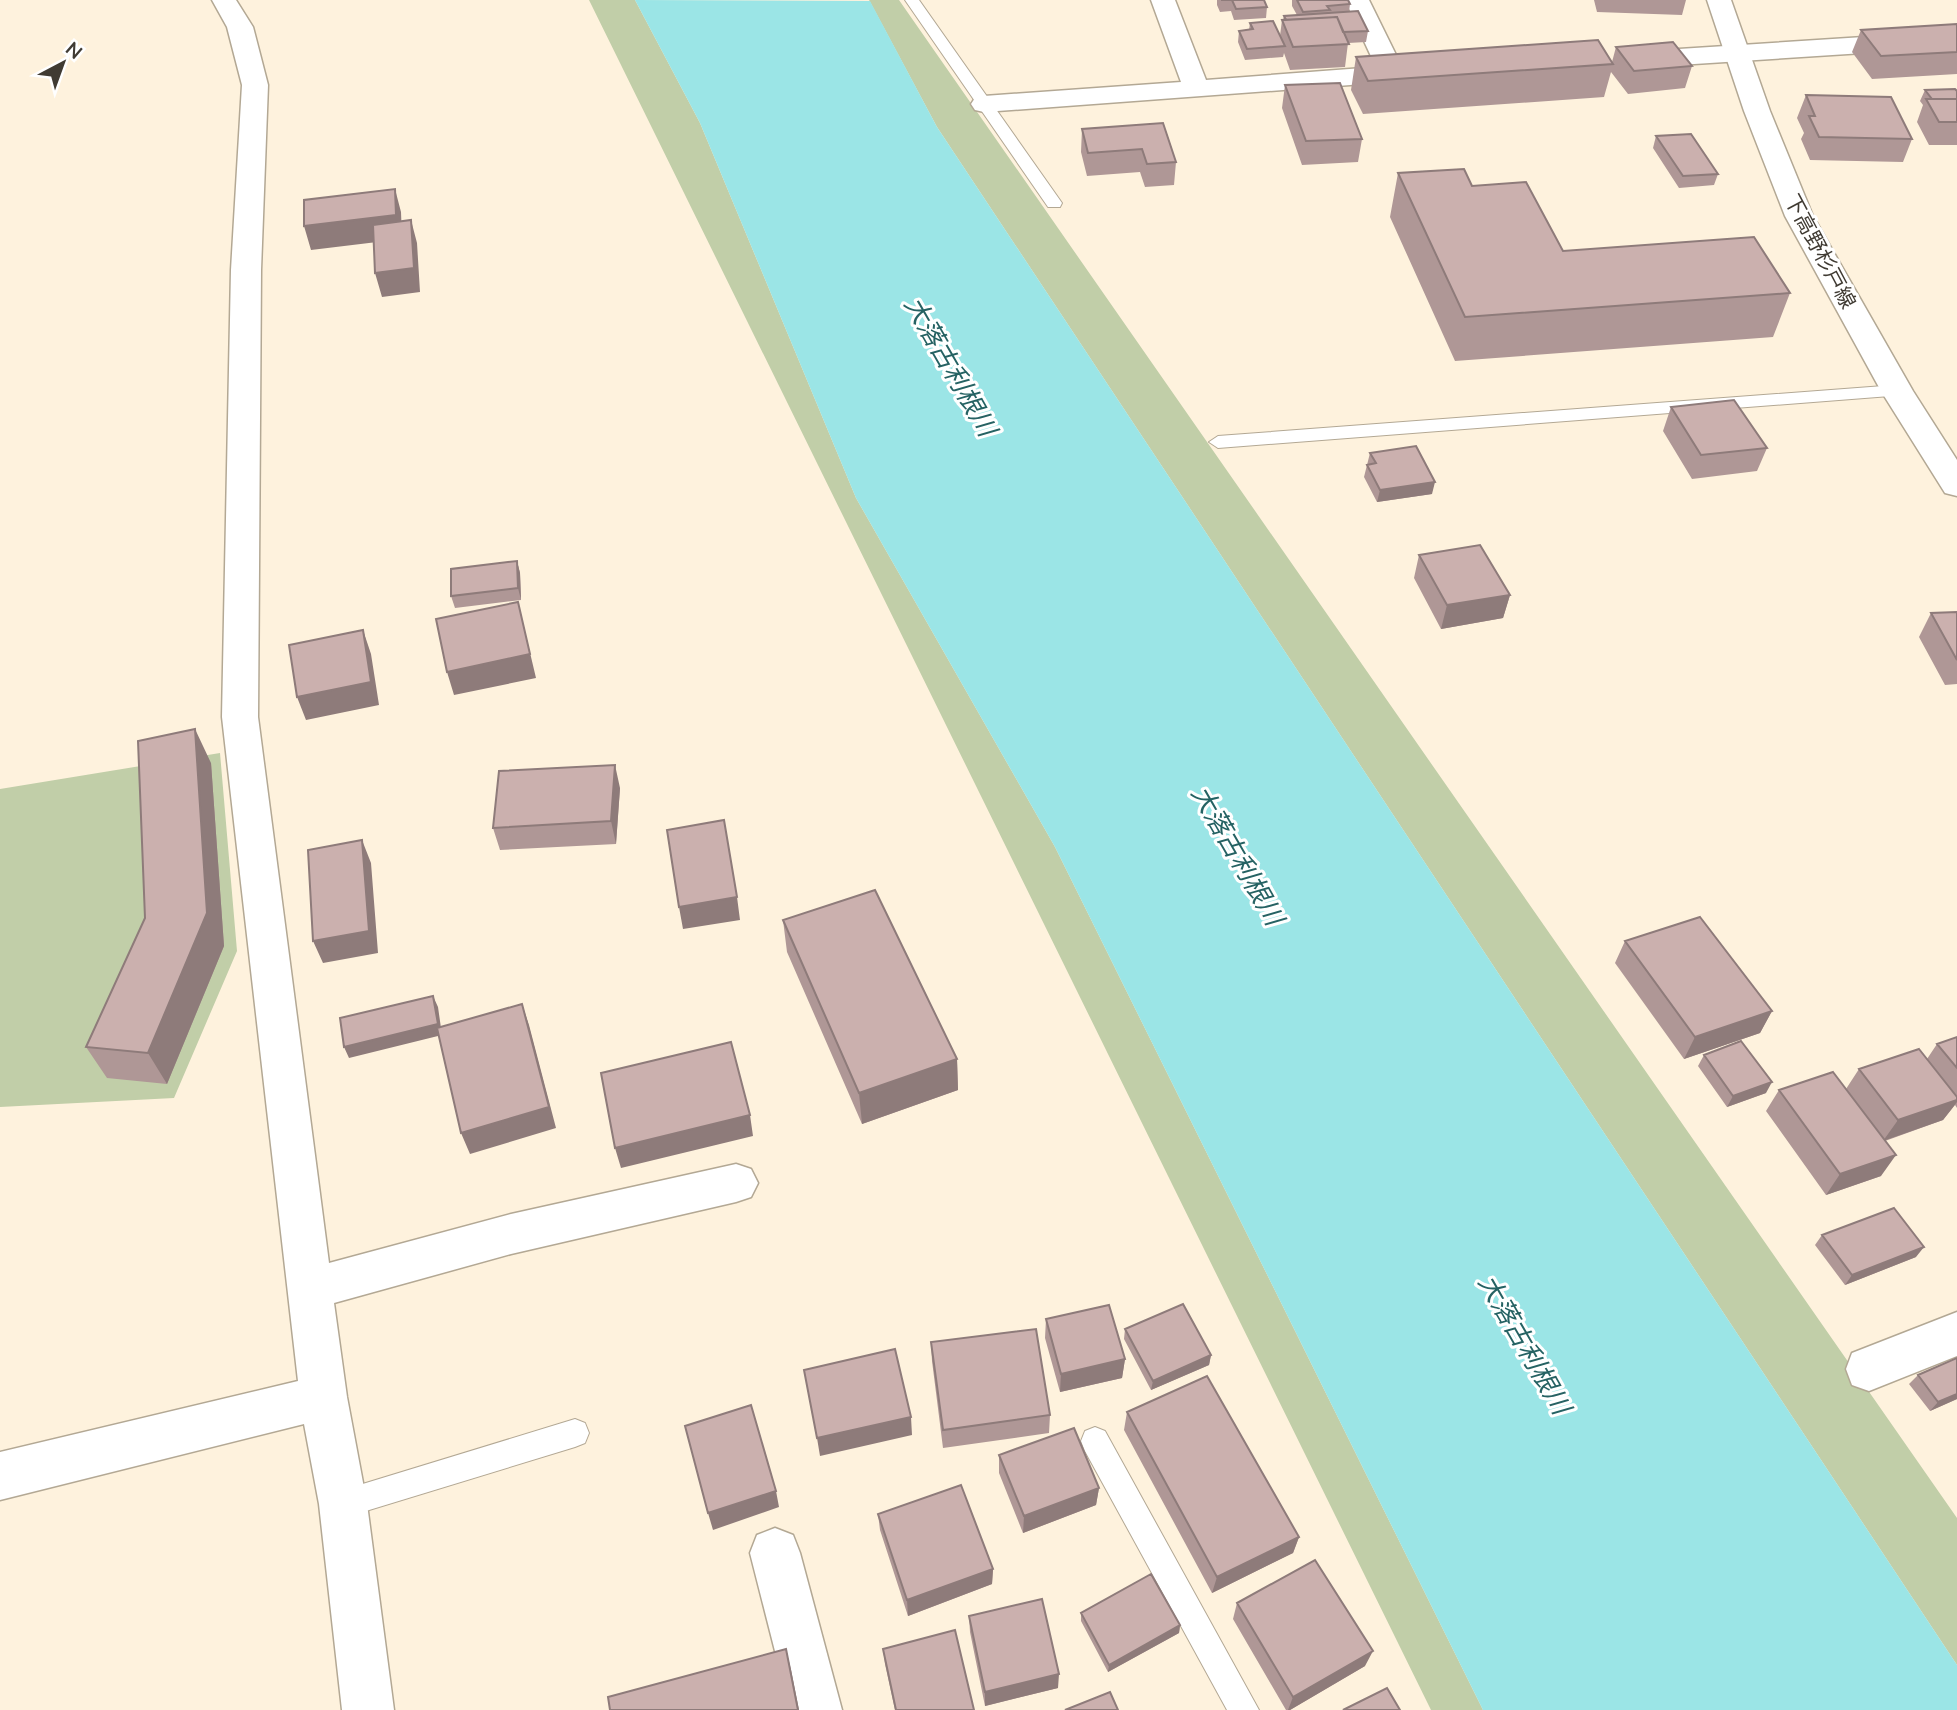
<svg xmlns="http://www.w3.org/2000/svg" width="1957" height="1710" viewBox="0 0 1957 1710" font-family="Mulish,'Noto Sans JP',sans-serif">
<style>
.green{fill:#c1cea8}
.water{fill:#9be5e6}
.lines{fill:none;stroke-linecap:round;stroke-linejoin:round}
.lane-casing{stroke:#b3a894;stroke-width:2}
.street-casing{stroke:#b3a894;stroke-width:3}
.secondary-casing{stroke:#b3a894;stroke-width:3}
.lane{fill:#fff;fill-rule:evenodd}
.street{fill:#fff;fill-rule:evenodd}
.secondary{fill:#fff;fill-rule:evenodd}
.wall{fill:#af9796}
.shaded-wall{fill:#8e7b7a}
.building{fill:#cbb0ae;stroke:#8e7b7a;stroke-width:2}
.labels{text-anchor:middle;dominant-baseline:central;stroke-width:6;stroke-linejoin:round;paint-order:stroke}
.far-street-label{font-size:21px;fill:#403b33;stroke:#fff}
.water-label{font-size:26px;font-style:italic;fill:#256263;stroke:#fff}
</style>
<rect width="100%" height="100%" fill="#fef2dd"/>
<path class="green" d="M589 0H635L700 123 856 498 1055 847 1483 1710H1431Z
M869 0H899L1957 1518V1665L937 127Z
M220 753 237 951 174 1098 0 1107V789Z"/>
<path class="water" d="M635 0 870 1 937 127 1957 1665V1710H1483L1055 847 856 498 700 123Z"/>
<g class="lines">
<defs>
<path id="lane" d="M905 0H919L1062 203 1060 207H1048Z
M1897 385 1906 391 1903 395 1218 448 1209 442 1218 436Z
M575 1419 585 1423 589 1433 585 1443 575 1447 343 1518 333 1514 329 1504 333 1494 343 1490Z
M1095 1427 1105 1431 1259 1710H1227L1085 1451 1081 1441 1085 1431Z"/>
<path id="street" d="M212 0H236L253 27 268 85 261 270 258 717 329 1263 511 1214 736 1164 751 1169 758 1183 751 1197 736 1202 511 1254 334 1303 347 1397 367 1504 394 1710H342L319 1504 304 1424 0 1500V1452L298 1381 222 717 231 270 242 85 227 27Z
M1151 0H1175L1206 80 1376 67 1345 0H1369L1401 65 1413 67 1417 73 1413 79 1404 81 984 112 975 110 971 104 975 98 984 96 1181 82Z
M1957 31V47L1632 68 1623 65 1619 60 1623 55 1632 52Z
M1957 1312V1356L1869 1391 1852 1385 1846 1369 1852 1353Z
M775 1528 793 1535 800 1553 842 1710H790L750 1553 757 1535Z"/>
<path id="secondary" d="M1707 0H1731L1770 111 1813 216 1913 391 1957 460V496L1945 493 1881 391 1785 216 1744 111Z"/>
</defs>
<use href="#lane" class="lane-casing"/>
<use href="#street" class="street-casing"/>
<use href="#secondary" class="secondary-casing"/>
<use href="#lane" class="lane"/>
<use href="#street" class="street"/>
<use href="#secondary" class="secondary"/>
</g>
<path class="wall" d="M1217 0H1264L1267 7 1266 18 1234 20 1231 11 1220 12 1217 5Z
M1292 0H1348L1350 4 1349 12 1368 31 1366 42 1348 43 1345 67 1290 70 1284 53 1283 57 1245 60 1238 42 1239 31 1249 30 1250 23 1280 36 1282 20H1283L1284 16 1297 15 1292 6Z
M1594 0H1686L1682 15 1597 12Z
M1957 24V74L1872 79 1852 52 1861 30Z
M1616 47 1692 66 1685 88 1628 94 1611 72 1604 97 1363 114 1351 90 1356 57 1612 62Z
M1285 85 1362 139 1358 162 1302 165 1282 108Z
M1925 90 1957 91V145H1929L1917 122 1923 105 1920 101Z
M1806 95 1912 139 1903 162 1810 160 1801 139 1804 133 1797 118Z
M1163 123 1176 162 1174 185 1145 187 1140 172 1087 176 1081 152 1082 129Z
M1656 136 1718 174 1714 185 1679 188 1653 148Z
M1398 173 1472 186 1563 251 1790 293 1773 337 1455 361 1390 217Z
M1671 407 1767 448 1757 471 1692 479 1663 431Z
M1370 453 1432 494 1377 502 1364 477Z
M1419 555 1510 595 1503 618 1441 629 1414 578Z
M517 561 520 573 521 600 455 608 451 596Z
M1957 612V684L1945 685 1919 637 1931 613Z
M211 763 224 946 167 1084 107 1078 86 1047 145 918Z
M620 788 616 844 500 850 493 828Z
M783 920 957 1059 958 1090 862 1124 787 952Z
M1625 941 1772 1011 1760 1033 1684 1059 1615 963Z
M1957 1037V1108L1955 1105 1943 1120 1885 1141 1881 1176 1826 1195 1766 1111 1779 1090 1846 1089 1859 1069 1927 1059 1937 1044Z
M1704 1055 1766 1093 1727 1107 1698 1066Z
M1822 1235 1916 1257 1845 1285 1815 1245Z
M1046 1319 1125 1359 1122 1378 1060 1392 1045 1338Z
M1125 1329 1211 1355 1209 1365 1151 1390 1124 1339Z
M931 1342 1050 1415 1049 1433 943 1448 932 1361Z
M1957 1358V1399L1930 1411 1909 1384 1918 1375Z
M1127 1412 1299 1537 1293 1553 1212 1593 1124 1430Z
M999 1455 1099 1488 1096 1505 1023 1533 999 1473Z
M878 1514 993 1569 992 1584 908 1616 880 1530Z
M1237 1603 1365 1666 1290 1710H1286L1233 1619Z
M1081 1613 1180 1625 1179 1633 1108 1672 1081 1621Z
M969 1616 1058 1688 985 1706 970 1632Z
M883 1649 974 1710H895L885 1664Z"/>
<path class="shaded-wall" d="M395 189 401 212 402 239 311 250 304 226Z
M411 220 417 243 420 292 382 297 375 273Z
M1435 482 1432 494 1377 502 1380 490Z
M517 561 520 573 521 600 518 588Z
M1510 595 1503 618 1441 629 1447 605Z
M518 602 536 678 454 695 447 672Z
M363 630 371 654 379 705 306 720 297 697Z
M195 729 211 763 224 946 167 1084 148 1053Z
M615 765 620 788 616 844 611 821Z
M362 840 371 863 378 953 323 963 313 941Z
M737 897 740 920 683 929 679 907Z
M433 996 438 1007 442 1035 349 1058 344 1047Z
M522 1004 529 1025 556 1128 470 1154 461 1133Z
M1772 1011 1760 1033 1684 1059 1695 1037Z
M957 1059 958 1090 862 1124 859 1093Z
M1772 1082 1766 1093 1727 1107 1733 1096Z
M1957 1100V1102L1943 1120 1883 1141 1898 1120Z
M750 1115 753 1136 621 1168 615 1148Z
M1896 1155 1881 1176 1826 1195 1840 1174Z
M1924 1247 1916 1257 1845 1285 1852 1275Z
M1211 1355 1209 1365 1151 1390 1153 1381Z
M1125 1359 1122 1378 1060 1392 1061 1374Z
M1957 1394V1399L1930 1411 1938 1402Z
M911 1417 912 1435 820 1456 817 1438Z
M1099 1488 1096 1505 1023 1533 1024 1516Z
M776 1491 779 1507 713 1530 708 1513Z
M1299 1537 1293 1553 1212 1593 1217 1577Z
M993 1569 992 1584 908 1616 907 1600Z
M1180 1625 1179 1633 1108 1672 1109 1665Z
M786 1649 791 1670 799 1710H798Z
M1373 1651 1365 1666 1290 1710H1288L1293 1697Z
M1059 1674 1058 1688 985 1706V1692Z"/>
<path class="building" d="M1221 0H1264L1267 7 1236 9 1232 0Z
M1297 0H1348L1350 4 1327 6 1330 10 1303 12Z
M1358 11 1368 31 1343 32 1337 17 1286 20 1284 16Z
M1337 17 1349 44 1293 47 1282 20Z
M1273 21 1285 46 1247 49 1239 31 1253 29 1250 23Z
M1957 24V52L1881 56 1861 30Z
M1598 40 1613 64 1368 81 1356 57Z
M1673 42 1692 66 1634 71 1616 47Z
M1340 83 1362 139 1306 141 1285 85Z
M1955 89 1957 91V99H1932L1925 90Z
M1806 95 1891 97 1912 139 1819 137 1809 116H1815Z
M1926 99H1957V122H1939Z
M1163 123 1176 162 1147 164 1142 149 1088 153 1082 129Z
M1691 134 1718 174 1683 176 1656 136Z
M1464 169 1472 186 1526 182 1563 251 1754 237 1790 293 1465 317 1398 173Z
M395 189 396 215 304 226V200Z
M411 220 414 268 375 273 373 225Z
M1734 400 1767 448 1701 455 1671 407Z
M1416 446 1435 482 1380 490 1367 465 1376 463 1370 453Z
M1480 545 1510 595 1447 605 1419 555Z
M517 561 518 588 451 596V569Z
M518 602 530 654 447 672 436 619Z
M1957 612V660L1931 613Z
M363 630 371 682 297 697 289 645Z
M195 729 207 913 148 1053 86 1047 145 918 138 741Z
M615 765 611 821 493 828 499 771Z
M724 820 737 897 679 907 667 830Z
M362 840 369 931 313 941 308 850Z
M875 890 957 1059 859 1093 783 920Z
M1700 917 1772 1011 1695 1037 1625 941Z
M433 996 438 1024 344 1047 340 1018Z
M522 1004 549 1107 461 1133 437 1028Z
M1957 1037V1068L1937 1044Z
M1741 1041 1772 1082 1733 1096 1704 1055Z
M731 1042 750 1115 615 1148 601 1073Z
M1919 1049 1957 1097V1100L1898 1120 1859 1069Z
M1833 1072 1896 1155 1840 1174 1779 1090Z
M1894 1208 1924 1247 1852 1275 1822 1235Z
M1183 1304 1211 1355 1153 1381 1125 1329Z
M1109 1305 1125 1359 1061 1374 1046 1319Z
M1036 1329 1050 1415 943 1430 931 1342Z
M895 1349 911 1417 817 1438 804 1370Z
M1957 1358V1394L1938 1402 1918 1375Z
M1207 1376 1299 1537 1217 1577 1127 1412Z
M751 1405 776 1491 708 1513 685 1426Z
M1074 1428 1099 1488 1024 1516 999 1455Z
M961 1485 993 1569 907 1600 878 1514Z
M1315 1560 1373 1651 1293 1697 1237 1603Z
M1151 1574 1180 1625 1109 1665 1081 1613Z
M1042 1599 1059 1674 985 1692 969 1616Z
M955 1630 974 1710H896L883 1649Z
M786 1649 798 1710H610L608 1697Z
M1387 1688 1400 1710H1343Z
M1110 1692 1118 1710H1065Z"/>
<g class="labels">
<g class="far-street-label">
<text transform="translate(1821 251) rotate(62)">下高野杉戸線</text>
</g>
<g class="water-label">
<text transform="translate(951 366) rotate(60)">大落古利根川</text>
<text transform="translate(1238 855) rotate(60)">大落古利根川</text>
<text transform="translate(1525 1344) rotate(60)">大落古利根川</text>
</g>
</g>
<g transform="translate(63 63) rotate(41)" stroke="#ffffff" stroke-width="5" paint-order="stroke">
<path d="M0-5L12 26L0 18L-12 26Z" fill="#403b33"/>
<text y="-10" font-size="19" font-weight="bold" text-anchor="middle" fill="#403b33">N</text>
</g>
</svg>
